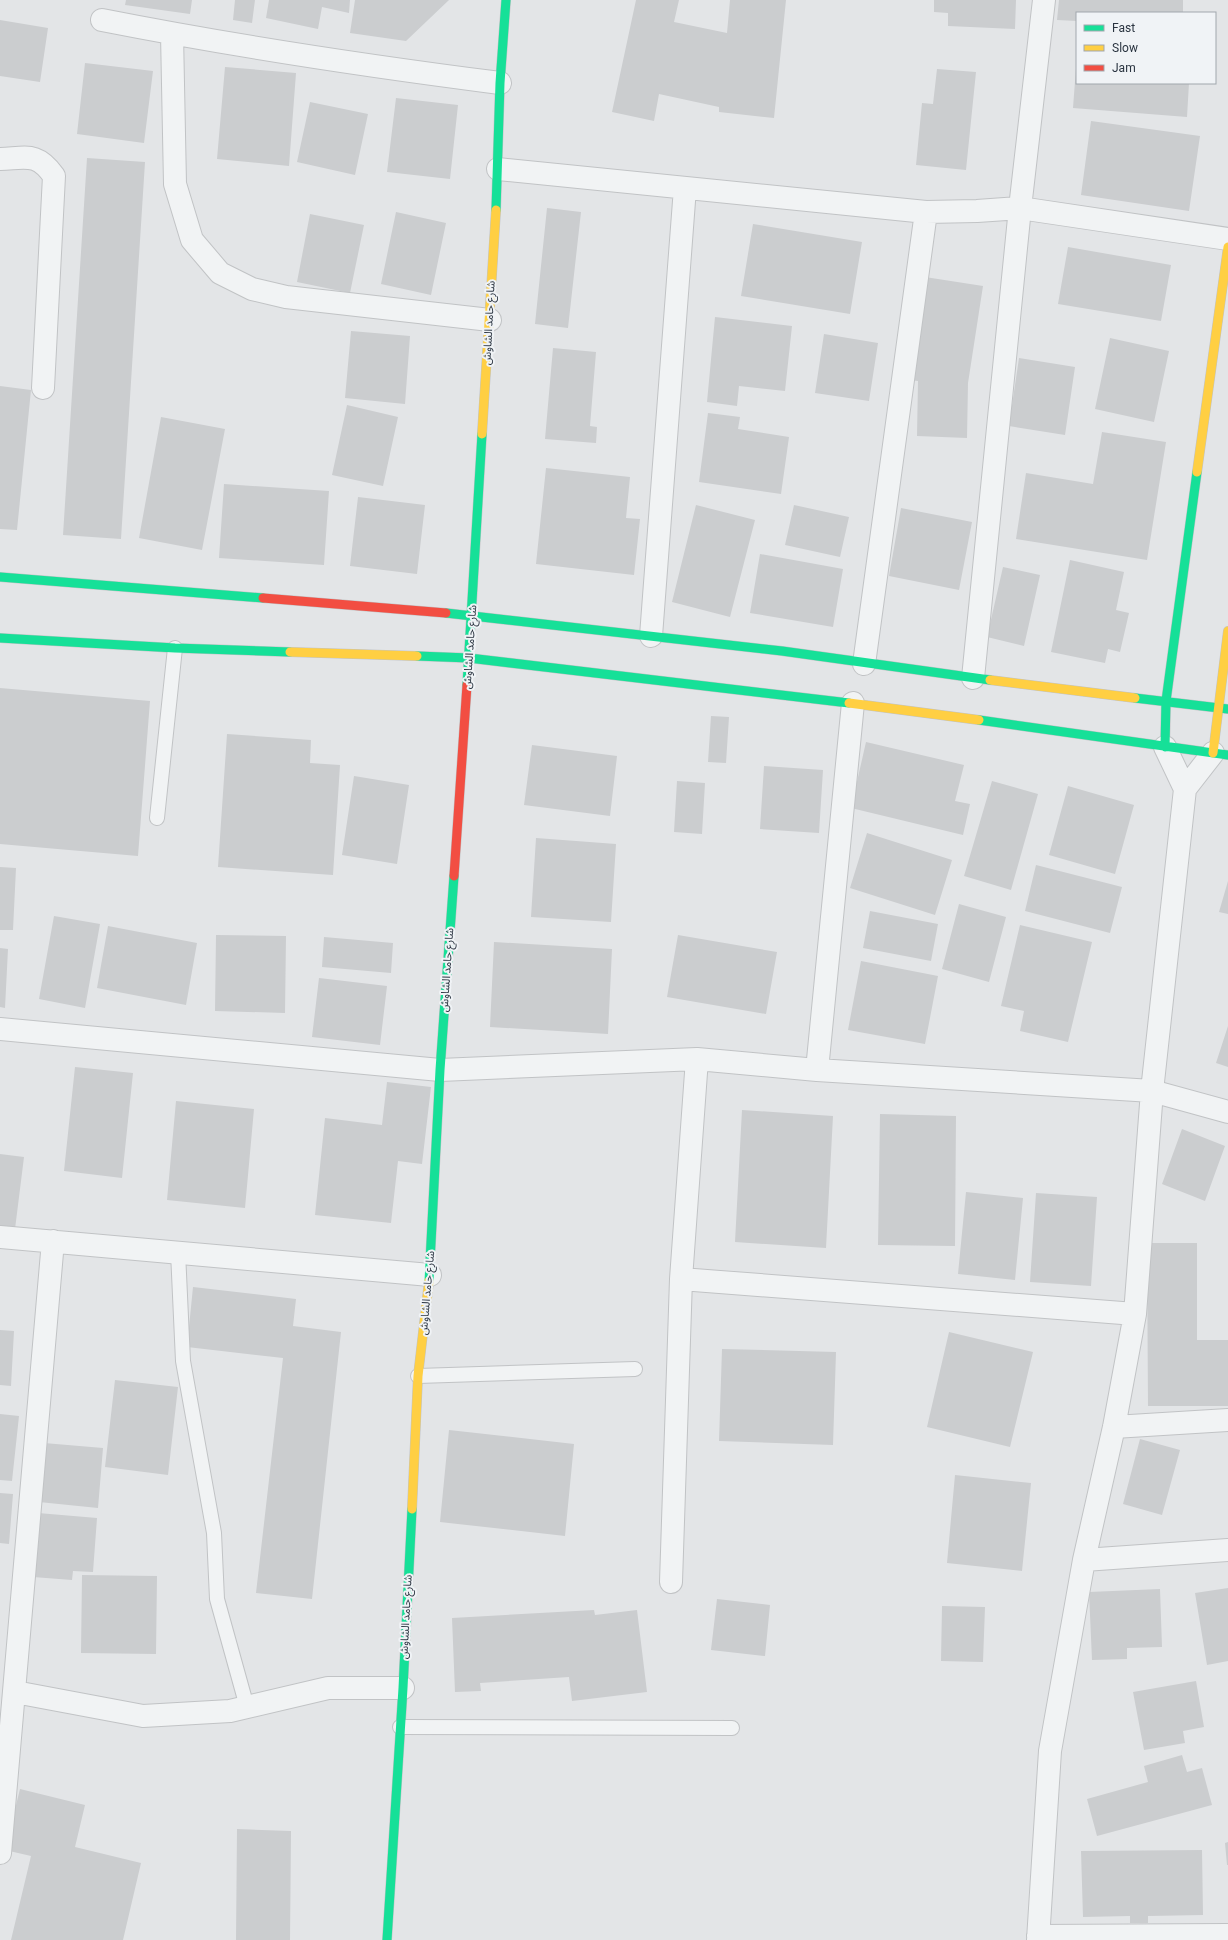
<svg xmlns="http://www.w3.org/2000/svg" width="1228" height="1940" viewBox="0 0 1228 1940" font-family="Roboto,'Noto Sans Arabic',sans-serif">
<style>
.building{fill:#cbcdcf}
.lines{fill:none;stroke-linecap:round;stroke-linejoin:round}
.lane-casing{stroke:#c1c3c5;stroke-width:16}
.street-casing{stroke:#c1c3c5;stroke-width:24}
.fast-casing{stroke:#c1c3c5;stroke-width:10}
.slow-casing{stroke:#c1c3c5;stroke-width:10}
.jam-casing{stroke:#c1c3c5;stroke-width:10}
.lane{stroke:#f1f3f4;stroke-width:14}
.street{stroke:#f1f3f4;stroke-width:22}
.fast{stroke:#16e098;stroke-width:9}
.slow{stroke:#ffcf43;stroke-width:9}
.jam{stroke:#f24e42;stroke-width:9}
.labels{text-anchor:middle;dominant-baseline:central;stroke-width:4;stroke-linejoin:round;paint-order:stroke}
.street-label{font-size:11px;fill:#2a3440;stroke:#f0f3f6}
</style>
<rect width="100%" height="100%" fill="#e3e5e7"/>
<path class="building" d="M126 0H192L190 14 125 5Z
M235 0H255L252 23 233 20Z
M269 0H350L349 13 322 7 318 29 266 18Z
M355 0H449L406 41 350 33Z
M636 0H679L674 22 727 33 730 0H786L774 118 719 112V107L659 94 654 121 612 112Z
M934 0H1016L1015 29 948 26V13L934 12Z
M1059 0H1183V13H1077V21L1057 20Z
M0 20 48 28 40 82 0 76Z
M85 63 153 71 144 143 77 134Z
M225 67 296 73 289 166 217 159Z
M1076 68 1077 83H1189L1187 117 1073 108Z
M937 69 976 72 966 170 916 165 922 103 933 104Z
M396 98 458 105 450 179 387 172Z
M310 102 368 114 355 175 297 162Z
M1091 121 1200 136 1189 211 1081 195Z
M87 158 145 162 121 539 63 535Z
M547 208 581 212 568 328 535 324Z
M396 212 446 223 431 295 381 284Z
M310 214 364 225 350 293 297 282Z
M753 224 862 242 850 314 741 296Z
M1068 247 1171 265 1161 321 1058 304Z
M925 277 983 286 968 383 967 438 917 436 918 381 909 380Z
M715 317 792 326 785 391 739 386 737 406 707 402Z
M351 331 410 336 405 404 345 398Z
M824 334 878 343 869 401 815 393Z
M1110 338 1169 351 1154 422 1095 409Z
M553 348 596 352 590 426 597 427 596 443 545 439Z
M1019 358 1075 367 1065 435 1009 426Z
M0 386 31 390 17 530 0 529Z
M347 405 398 417 383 486 332 475Z
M708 413 740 417 738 429 789 437 781 494 699 482Z
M161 417 225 429 202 550 139 538Z
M1102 432 1166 442 1147 560 1016 539 1026 473 1093 484Z
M546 468 630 477 626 518 640 519 634 575 536 564Z
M224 484 329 491 324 565 219 558Z
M358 497 425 505 417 574 350 566Z
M696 505 755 520 730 617 672 602Z
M794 505 849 517 840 557 785 545Z
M901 508 972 522 959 590 889 576Z
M760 554 843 569 833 627 750 613Z
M1070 560 1124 572 1116 610 1129 613 1120 652 1108 649 1105 663 1051 652Z
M1003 567 1040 575 1024 646 987 637Z
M0 688 150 701 138 856 0 844Z
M711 716 729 717 726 763 708 762Z
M227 734 311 740 310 763 340 765 333 875 218 867Z
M866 742 964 765 955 801 970 804 963 835 851 808Z
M532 745 617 756 610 816 524 805Z
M764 766 823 770 819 833 760 829Z
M354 776 409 785 397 864 342 855Z
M677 781 705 783 702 834 674 832Z
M992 781 1038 794 1011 890 964 876Z
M1068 786 1134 805 1115 874 1049 855Z
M867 833 952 860 935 915 850 888Z
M536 838 616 844 611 922 531 917Z
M1036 865 1122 887 1110 933 1025 911Z
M0 867 16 868 13 930H0Z
M1228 881V914L1219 912Z
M959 904 1006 917 989 982 942 969Z
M870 911 938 924 931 961 863 948Z
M54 916 100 924 85 1008 39 999Z
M1020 925 1092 942 1068 1042 1020 1031 1024 1011 1001 1006Z
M108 926 197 943 186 1005 97 988Z
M216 935 286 936 285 1013 215 1011Z
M678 935 777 952 766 1014 667 997Z
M324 937 393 943 391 973 322 967Z
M494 942 612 949 608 1034 490 1027Z
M0 948 8 949 5 1008 0 1007Z
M861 961 938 976 925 1044 848 1030Z
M319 978 387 986 380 1045 312 1037Z
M1228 1026V1067L1216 1063Z
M75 1067 133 1073 122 1178 64 1171Z
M387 1082 431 1087 422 1164 398 1161 391 1223 315 1215 325 1118 382 1125Z
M176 1101 254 1109 245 1208 167 1200Z
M742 1110 833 1116 826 1248 735 1242Z
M880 1114 956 1116 955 1246 878 1245Z
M1182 1129 1225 1146 1205 1201 1162 1184Z
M0 1154 24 1157 15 1229 0 1227Z
M966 1192 1023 1198 1015 1280 958 1274Z
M1036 1193 1097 1197 1091 1286 1030 1282Z
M1147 1243H1197V1340H1228V1406H1148Z
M193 1287 296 1299 293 1326 341 1332 312 1599 256 1593 283 1358 187 1347Z
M0 1330 14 1331 11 1386 0 1385Z
M949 1332 1033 1352 1010 1447 927 1427Z
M722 1349 836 1352 833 1445 719 1441Z
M115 1380 178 1387 168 1475 105 1467Z
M0 1414 19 1416 12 1481 0 1480Z
M449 1430 574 1444 565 1536 440 1522Z
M1140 1439 1180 1450 1162 1515 1123 1504Z
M44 1443 103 1448 98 1508 39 1502Z
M955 1475 1031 1483 1022 1571 947 1563Z
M0 1493 13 1494 9 1544 0 1543Z
M38 1513 97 1518 93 1572 73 1571 72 1580 33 1577Z
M82 1575 157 1576 156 1654 81 1653Z
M1228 1588V1661L1207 1665 1195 1593Z
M1160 1589 1162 1647 1127 1648V1659L1092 1660 1089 1592Z
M717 1599 770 1605 765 1656 711 1650Z
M942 1606 985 1607 983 1662 941 1661Z
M594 1610 595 1615 637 1610 647 1692 572 1701 569 1677 480 1683 481 1691 455 1692 452 1618Z
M1196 1681 1204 1727 1183 1731 1185 1743 1144 1750 1133 1692Z
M1182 1755 1187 1772 1202 1768 1212 1805 1097 1836 1087 1799 1148 1782 1144 1766Z
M20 1789 85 1805 75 1847 141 1863 123 1940H11L31 1856 5 1850Z
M237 1829 291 1831 290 1940H236Z
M1228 1842V1865H1227L1225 1843Z
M1202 1850 1203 1915 1148 1916V1923H1130V1916L1083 1917 1081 1851Z"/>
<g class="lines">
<defs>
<path id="lane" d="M157 818 175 648
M178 1252 183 1361 214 1533 217 1599 247 1707
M418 1376 635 1369
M400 1727 732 1728"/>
<path id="street" d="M102 20C234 46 367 66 500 83
M172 34 175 184 192 240 220 273 252 289 286 297 490 320
M0 159C27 158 37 152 54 176L43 388
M498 169 926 212 977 211 1020 208 1228 239
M651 636 685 188
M864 664 926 212
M973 678 1020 208 1044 0
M1165 747 1185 789
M0 1029 440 1070 697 1059 817 1070 1152 1091 1228 1112
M817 1070 853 703
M0 1237 430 1275
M681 1279 1135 1314
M1114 1427 1228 1420
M1084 1560 1228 1550
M671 1582 681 1279 697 1059
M15 1692 143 1716 230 1711 328 1688H403
M0 1853 53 1241
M1038 1936 1228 1935
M1038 1940 1050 1751 1084 1560 1114 1427 1135 1314 1152 1091 1185 789 1213 753"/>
<path id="fast" d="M496 210 500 83 506 0
M0 577 263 598
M446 613 782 651 990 680
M0 638 175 648 290 652
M417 656 469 658 849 703
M467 685 482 434
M1135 698 1228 709
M979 720 1228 755
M1165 747 1166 701 1197 472
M429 1281 440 1070 454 876
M387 1940 403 1688 412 1509"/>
<path id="slow" d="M482 434 496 210
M1197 472 1228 247
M290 652 417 656
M990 680 1135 698
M849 703 979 720
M1213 753 1228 631
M412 1509 418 1376 429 1281"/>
<path id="jam" d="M263 598 446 613
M454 876 467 685"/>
</defs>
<use href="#lane" class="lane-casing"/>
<use href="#street" class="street-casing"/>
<use href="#fast" class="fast-casing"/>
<use href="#slow" class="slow-casing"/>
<use href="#jam" class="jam-casing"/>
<use href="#lane" class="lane"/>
<use href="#street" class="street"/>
<use href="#fast" class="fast"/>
<use href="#slow" class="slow"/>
<use href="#jam" class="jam"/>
</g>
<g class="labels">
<g class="street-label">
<text transform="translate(489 323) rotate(-87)">شارع حامد الشاوش</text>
<text transform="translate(470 647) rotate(-86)">شارع حامد الشاوش</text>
<text transform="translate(447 970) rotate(-86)">شارع حامد الشاوش</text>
<text transform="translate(427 1293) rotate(-85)">شارع حامد الشاوش</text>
<text transform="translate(406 1617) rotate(-87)">شارع حامد الشاوش</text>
</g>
</g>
<rect x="1076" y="12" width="140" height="72" fill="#f0f3f6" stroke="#a1a7ad"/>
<rect x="1084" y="25" width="20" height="6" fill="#16e098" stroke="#a1a7ad"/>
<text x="1112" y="32" font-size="12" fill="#2a3440">Fast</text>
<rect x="1084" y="45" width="20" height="6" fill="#ffcf43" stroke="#a1a7ad"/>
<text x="1112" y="52" font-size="12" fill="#2a3440">Slow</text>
<rect x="1084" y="65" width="20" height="6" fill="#f24e42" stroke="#a1a7ad"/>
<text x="1112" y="72" font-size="12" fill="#2a3440">Jam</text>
</svg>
